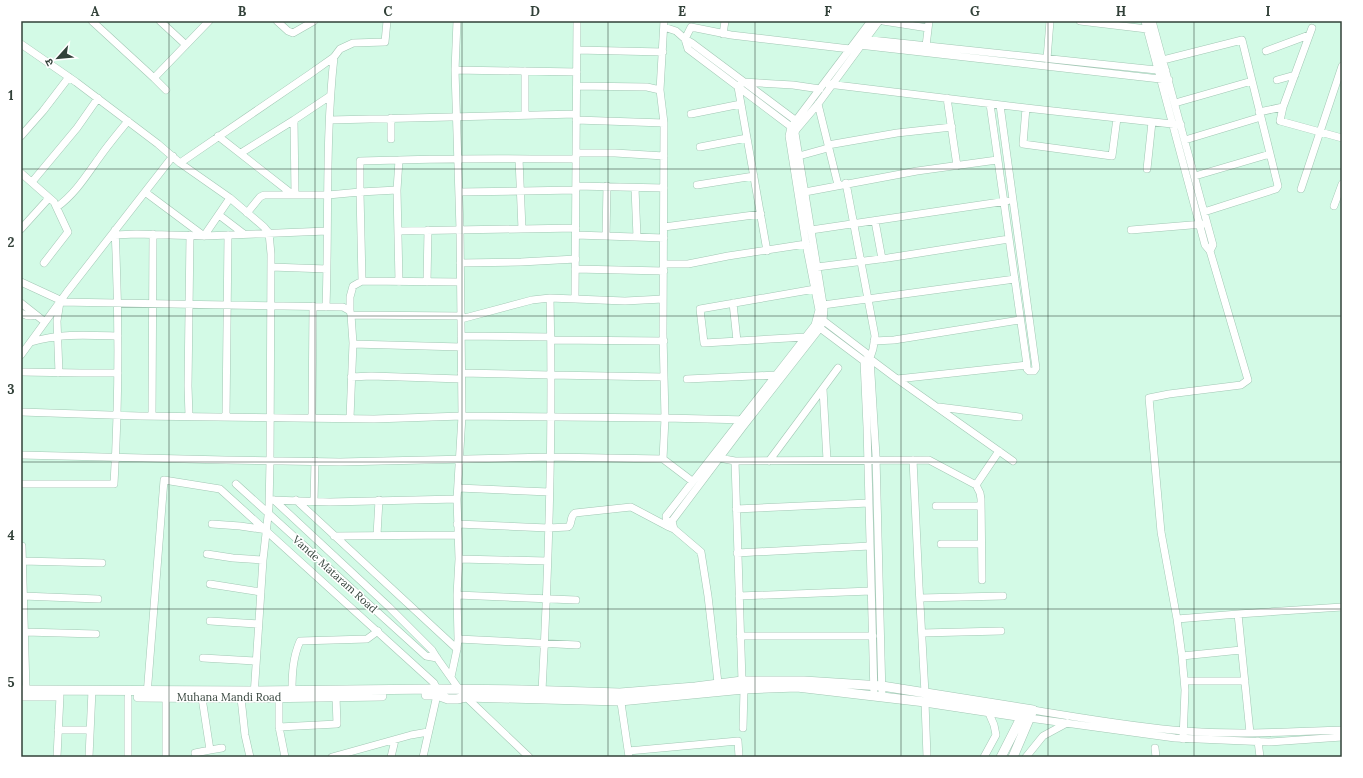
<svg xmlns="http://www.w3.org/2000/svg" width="1363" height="778" viewBox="0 0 1363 778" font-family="Lora,'Noto Sans Devanagari',serif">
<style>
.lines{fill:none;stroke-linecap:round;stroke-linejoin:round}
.minor-casing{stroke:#a2c7b4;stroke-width:8}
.major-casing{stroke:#a2c7b4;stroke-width:10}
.minor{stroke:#fff;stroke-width:7}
.major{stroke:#fff;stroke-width:9}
.grid{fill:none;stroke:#324139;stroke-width:1;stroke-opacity:0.55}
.labels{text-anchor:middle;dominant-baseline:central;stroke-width:3;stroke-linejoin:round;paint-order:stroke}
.street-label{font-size:11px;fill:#324139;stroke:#fff}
.neatline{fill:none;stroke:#324139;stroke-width:1.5}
.grid-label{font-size:13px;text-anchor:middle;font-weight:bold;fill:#324139}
</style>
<rect width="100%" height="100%" fill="#d3fae6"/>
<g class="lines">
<defs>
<path id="minor" d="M92 21 154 78 166 90
M160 21 186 45
M277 21 288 31 293 33 314 21
M883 21 928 28
M1080 21 1147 29
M1145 21 1205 245 1210 251 1248 380 1241 385 1169 394 1149 398 1161 532 1177 619 1182 656 1185 690 1183 739
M1152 21 1204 212 1213 245 1210 251
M664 27 676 31 685 39 692 43 799 123
M723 34 725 21
M862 39 1166 71
M21 44 76 82 158 144 180 163 230 198 264 227 269 233 271 254 270 461 269 507 263 560 254 696
M859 45 1169 80
M926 46 929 21
M577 50 663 52
M1266 51 1309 35
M1047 59 1050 21
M1163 60 1242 40 1278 186 1276 189 1204 212
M455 70 577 72
M525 71V115
M154 78 209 21
M1277 80 1295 75
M828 84 1035 109 1181 125
M577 86 647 87 660 90
M947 98 957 166
M1175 103 1252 81
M818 104 838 185
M990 104 1027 365V369L1029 371H1034L1036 368 1000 105
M1283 107 1312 28
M1026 108 1023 144 1112 156 1117 118
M1259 112 1283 107 1280 121 1342 138
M691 114 741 104
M391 118V139
M330 120 576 114
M576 120 664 123
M794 129 688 49 685 39 691 27 731 35 850 49
M21 136 43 111 69 77
M218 136 292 194
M1185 140 1261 117
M828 145 897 133 952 127
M700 147 747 138
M241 153 294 120
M576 153H615L664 156
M799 156 828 148
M519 159 522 229
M180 163 310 74 334 57 340 49 353 43 385 42 387 21
M1147 169 1152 122
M21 173 54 202 68 232 44 263
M1195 176 1270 154
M32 182 77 128 98 98
M846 183 875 336 873 349 870 358
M697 185 754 176
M576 186 664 188
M635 188 637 237
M1301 189 1342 66
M145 192 204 236 230 198
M459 192 576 190
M805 192 917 171 997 160
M295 194 294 120 330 96
M1334 206 1342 184
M57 207C75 194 86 176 99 158 108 145 118 133 128 121
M247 213 260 197 264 195H328L360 192 397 190
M219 215 244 234
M875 221 882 259
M664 227 761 214
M21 229 49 198
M811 230 1007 201
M1131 230 1203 224
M398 231 576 228
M115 235 136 234 204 236 327 231
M576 235 664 238
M606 236 607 186
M767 251 738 87 743 82 793 85 820 89
M460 263 521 262 576 259
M664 264H688L728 256 806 244
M271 267 327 269
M817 267 888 258 1009 239
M575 269 664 271
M362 281 360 192V161L399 160
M21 282 60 300
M399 282 397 190 399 160C458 158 517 159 576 159
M427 282 428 230
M575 298 577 21
M60 302 343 307 350 311
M21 303 45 322
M733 303 737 341
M823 305 1015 279
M326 307C329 223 325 140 334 57
M21 313C26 316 30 317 35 315
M351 315 462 316
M820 318 866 353 870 358 876 456 882 696
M461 319 532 300 550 298 625 301 663 299
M816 325 864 361 867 427 874 695
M461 336 551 337
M806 337 704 343 700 309 815 289
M551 340 664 341
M874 341 894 340 1020 320
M31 342C59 333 88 335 118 336
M353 344 461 347
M21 355 67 292 173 156
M869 358 897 379 1027 365
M21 372 81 373H118
M59 373 57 321 60 302
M461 373 550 375 664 377
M351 377 371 376 461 379
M687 379 776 375
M897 379 1013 461
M823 389 827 460
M939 407 1019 417
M21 412 139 416 374 419 462 416 665 418 748 420
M152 416 153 234
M189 416 188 386 190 235
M226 417 228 235
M312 418 313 306
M350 418 353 343 351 315 350 311V297L353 286 362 281 460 282
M21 455 225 460 340 462 550 457 663 459 665 418 663 334 664 123 660 90 664 21
M717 455 719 458 735 461 929 460 976 485 980 493 981 499 982 580
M663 459 692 481
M913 460 919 586 925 693
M735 461 742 681
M769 461 838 368
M21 484H114C119 400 119 314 115 230
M236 484 426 656 437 658
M976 485 999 451
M458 488 549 492
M271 500 330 502 457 499
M274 500 389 607 432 650 437 658 459 689
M296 500 457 649
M314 501 315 461
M936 506H981
M736 509 869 503
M212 524 240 526 267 530
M457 524 548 528 568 527C573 524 569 517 575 513L631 507 667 526
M674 529 672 521 742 428 820 328 823 320 824 310 795 133 796 130 818 104 879 21
M377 535 379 500
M334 536 457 535
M941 544H981
M22 546 26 690
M737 553 870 546
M207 554 233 558 263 560
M459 559 547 561
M22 561 102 563
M210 584 261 592
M457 595 576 600
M23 596 98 599
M739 596 871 591
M920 598 1003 596
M1238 614 1342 607
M1177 619 1238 614 1250 733
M210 621 258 624
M25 632 96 634
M922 633 1001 631
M740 636H873
M458 639 577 645
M1182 656 1241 650
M203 658 255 661
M451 677 457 649 458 639 457 595 459 559 457 499 462 416 460 230 455 70 457 21
M1185 681H1245
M718 683 708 596 701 552 674 529 667 526 666 516 815 325 819 310 806 244 789 136 791 127 871 21
M292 691C292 673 293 657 300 641L367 639 378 631
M542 691C549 560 553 429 550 298
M147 695 164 480 220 489 434 683 437 689V695L423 757
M620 696 629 757
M466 697 529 757
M241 698 245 735 250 757
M279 698V727L285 757
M925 702 927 757
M1033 710C1083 718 1133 727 1184 731 1236 735 1289 732 1342 730
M1029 718 1175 738 1269 742 1342 737
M279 727 337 724 336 697
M743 728 744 689
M58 730H89
M1258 741 1260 757
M1155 748 1156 757
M210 750 222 748
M628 751 738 741 739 757
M195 753 210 750 202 698
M57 757 60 696
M89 757 92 690
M128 757V697
M166 757V697
M332 757 411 735 428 732
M391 757 395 740
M984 757 996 735 994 725 988 711
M1026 757 1043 736 1067 723"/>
<path id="major" d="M21 690 254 691 437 689 523 690 620 693 695 687 742 681H804L882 686 1033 710 1013 757
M426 695H437L448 699H457L466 697 620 701 744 689 797 687 925 702 1029 718
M21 696H56
M138 697 258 698 382 696
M1001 757 1024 712"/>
</defs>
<use href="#minor" class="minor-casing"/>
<use href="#major" class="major-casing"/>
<use href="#minor" class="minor"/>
<use href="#major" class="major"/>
</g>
<path class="grid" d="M169 21V757M315 21V757M462 21V757M608 21V757M755 21V757M901 21V757M1048 21V757M1194 21V757M21 169H1342M21 316H1342M21 462H1342M21 609H1342"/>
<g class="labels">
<g class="street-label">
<text transform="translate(335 574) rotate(42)">Vande Mataram Road</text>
<text x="229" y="697">Muhana Mandi Road</text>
</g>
</g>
<rect width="1363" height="778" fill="none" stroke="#ffffff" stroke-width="44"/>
<g transform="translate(58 58) rotate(243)" stroke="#ffffff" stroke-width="3" paint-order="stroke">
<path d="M0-3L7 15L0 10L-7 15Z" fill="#324139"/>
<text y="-6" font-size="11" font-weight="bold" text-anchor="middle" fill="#324139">उ</text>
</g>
<rect x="22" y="22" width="1319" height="734" class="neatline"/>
<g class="grid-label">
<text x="95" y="16">A</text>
<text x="242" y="16">B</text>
<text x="388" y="16">C</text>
<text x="535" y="16">D</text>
<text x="682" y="16">E</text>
<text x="828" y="16">F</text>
<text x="975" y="16">G</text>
<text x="1121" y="16">H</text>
<text x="1268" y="16">I</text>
<text x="11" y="100">1</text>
<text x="11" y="247">2</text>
<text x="11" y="394">3</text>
<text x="11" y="540">4</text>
<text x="11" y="687">5</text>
</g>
</svg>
